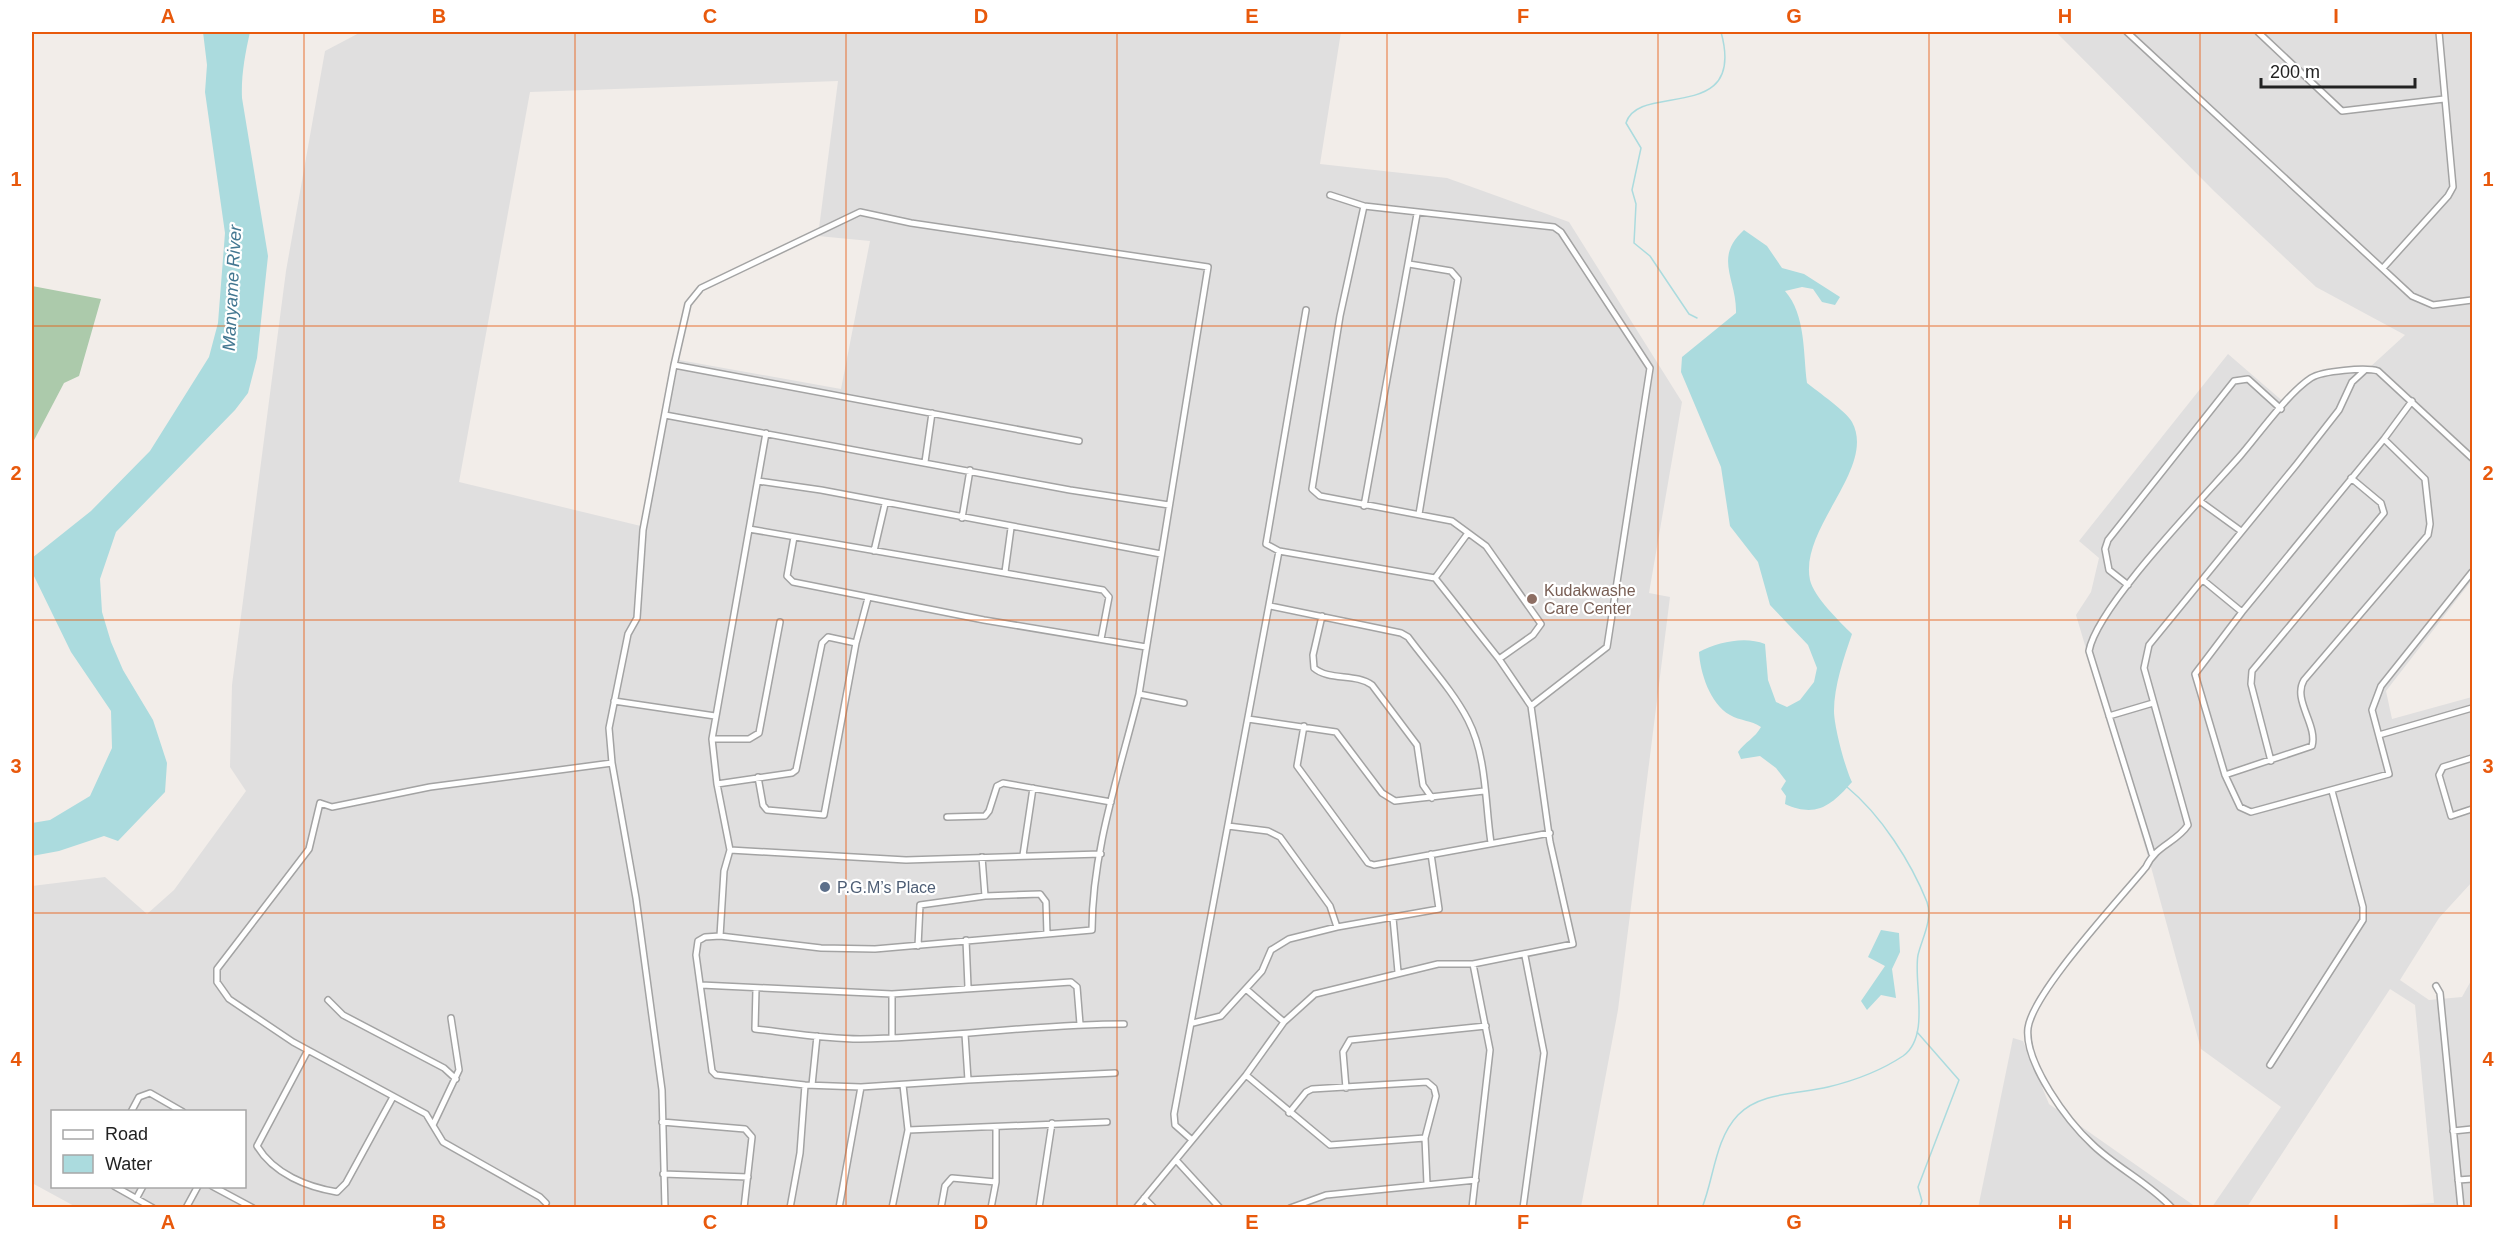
<svg xmlns="http://www.w3.org/2000/svg" width="2504" height="1239" viewBox="0 0 2504 1239" font-family="Arial,sans-serif">
<style>
.residential{fill:#e0dfdf;fill-rule:evenodd}
.cemetery{fill:#accaab}
.water{fill:#abdbde}
.lines{fill:none;stroke-linecap:round;stroke-linejoin:round}
.stream{stroke:#abdbde;stroke-width:1.5}
.minor-casing{stroke:#a3a3a3;stroke-width:8}
.minor{stroke:#fff;stroke-width:5}
.grid{fill:none;stroke:#e8590c;stroke-width:1.5;stroke-opacity:0.55}
.education-dot{fill:#8d6e63;stroke:#fff;stroke-width:2}
.service-dot{fill:#5c6f8a;stroke:#fff;stroke-width:2}
.labels{text-anchor:middle;dominant-baseline:central;stroke-width:4.5;stroke-linejoin:round;paint-order:stroke}
.education-label{font-size:16px;fill:#785e54;stroke:#fff;text-anchor:start}
.service-label{font-size:16px;fill:#4e5e75;stroke:#fff;text-anchor:start}
.water-label{font-size:18px;font-style:italic;fill:#437791;stroke:#fff}
.neatline{fill:none;stroke:#e8590c;stroke-width:2}
.grid-label{font-size:20px;text-anchor:middle;font-weight:bold;fill:#e8590c}
</style>
<rect width="100%" height="100%" fill="#f2ede9"/>
<path class="residential" d="M361 32H1341L1320 164 1447 178 1569 222 1682 402 1649 593 1670 597 1618 1010 1581 1207H76L32 1183V886L105 877 147 914 174 890 246 791 230 767 232 685 286 271 325 51ZM838 81 818 236 870 241 841 389 679 360 645 527 459 482 530 92ZM52 1112H244V1186H52Z
M2056 32H2472V580L2386 691 2392 719 2472 697V882L2439 918 2400 980 2429 1000 2462 997 2472 979V1207H2365L2434 1203 2415 1005 2390 989 2247 1207H2212L2281 1107 2201 1049 2151 867 2076 615 2091 592 2099 558 2079 541 2228 354 2286 404 2321 370 2369 368 2405 335 2316 287 2214 191Z
M2013 1038 2023 1041 2049 1104 2196 1207 1978 1208Z"/>
<path class="cemetery" d="M32 286 101 299 79 376 64 383 32 444Z"/>
<path class="water" d="M203 32H250C245 54 241 76 242 98L268 256 257 358 248 393 235 410 116 532 100 579 102 612 111 642 123 670 153 720 167 763 165 792 118 841 104 836 59 851 32 856V823L50 820 90 796 112 748 111 711 71 652 32 572V558L91 511 150 451 209 357 218 323 225 233 205 92 207 65Z
M1744 230 1767 246 1782 268 1804 274 1840 297 1835 305 1822 302 1813 289 1802 287 1785 291C1806 315 1803 353 1807 383 1818 392 1846 411 1852 422 1877 468 1799 528 1810 580 1814 597 1840 622 1852 634 1844 657 1834 686 1834 711 1834 726 1845 768 1852 782 1831 806 1816 818 1785 804L1786 796 1781 789 1786 781 1776 768 1760 756 1741 759 1738 752C1745 742 1755 738 1761 727 1751 720 1740 721 1730 715 1710 704 1700 672 1699 652 1718 642 1745 636 1765 644L1768 680 1776 702 1787 707 1800 700 1814 682 1817 668 1808 645 1770 605 1758 562 1730 526 1721 467 1681 372 1682 357 1736 313C1737 279 1713 258 1744 230Z
M1881 930 1899 933 1900 952 1892 969 1896 998 1881 995 1867 1010 1861 1001 1885 966 1868 957Z"/>
<g class="lines">
<path class="stream" d="M1697 318 1689 314 1650 256 1634 243 1636 204 1632 190 1641 148 1626 123C1638 81 1747 126 1721 32
M1917 1032 1959 1080 1918 1187 1922 1201 1919 1208
M1702 1208C1714 1178 1715 1139 1738 1115 1760 1092 1799 1094 1828 1087 1853 1081 1882 1070 1903 1056 1931 1036 1913 982 1918 955 1922 938 1933 920 1927 902 1911 862 1881 815 1847 787"/>
<defs>
<path id="minor" d="M2127 32 2412 296 2433 305 2472 300
M2258 32 2342 111 2444 99
M1330 195 1364 206 1340 316 1312 489 1320 496 1452 521 1486 546 1541 624 1533 635 1499 659
M1364 206 1554 227 1561 232 1650 368 1607 647 1531 706
M1409 264 1451 271 1458 279 1419 514
M2383 268 2448 196 2453 187 2439 32
M674 365 1079 441
M2412 401 2384 439 2242 612 2195 674 2225 775 2240 807 2251 812 2389 774 2372 710 2381 686 2472 572
M665 415 1070 490 1169 505
M925 462 932 413
M758 481 821 490 1161 554
M2201 502 2241 531
M1364 506 1417 214
M962 518 970 470
M749 529 1103 590 1109 597 1101 639
M794 537 787 576 793 582 984 620 1146 647
M874 551 885 504
M1005 572 1011 528
M1435 578 1468 533
M2203 580 2242 612
M2128 585 2109 570 2105 549 2108 540 2234 381 2248 379 2281 409
M1270 606 1401 633 1408 637C1428 664 1453 691 1468 720 1487 757 1485 803 1491 843
M1322 616 1313 655 1314 668C1329 681 1356 673 1372 685L1417 745 1423 785 1432 798
M614 701 715 716
M2109 716 2153 703
M1248 719 1336 732 1382 793 1395 801 1484 791
M1304 726 1297 766 1368 863 1374 865 1550 833
M2379 735 2472 708
M712 739H749L759 733 780 622
M2472 758 2443 767 2439 775 2451 816 2472 809
M2271 761 2251 684 2252 671 2384 513 2381 503 2351 478
M2225 775 2312 746C2318 725 2292 700 2304 680L2428 535 2430 524 2425 479 2384 439
M758 777 763 805 767 810 824 815 856 643 868 598
M717 784 792 773 796 770 822 643 828 637 856 643
M947 817 985 816 989 811 997 786 1003 783 1111 802
M1228 826 1268 831 1280 837 1330 906 1337 927
M730 850 906 860 1101 854
M2152 854 2089 651C2097 606 2206 495 2240 456 2259 434 2288 393 2311 378 2322 371 2366 367 2378 371L2472 458
M1023 855 1033 788
M982 857 985 896
M1393 918 1398 972
M720 936 724 871 730 850 717 784 712 739 766 433
M966 940 968 987
M918 946 920 905 985 896 1040 894 1046 902 1047 934
M701 985 892 994 1071 982 1077 987 1080 1024
M2436 986 2440 993 2461 1208
M756 989 755 1029C790 1033 825 1039 860 1039 948 1038 1036 1024 1124 1024
M1246 989 1284 1022
M892 994V1036
M328 1000 343 1015 444 1068 456 1079
M1193 1023 1221 1016 1262 971 1271 950 1289 939 1337 927 1439 909 1431 854
M965 1034 968 1080 861 1087 805 1085 716 1075 712 1071 696 955 698 941 705 937 720 936 821 948 875 949 1092 930C1092 850 1120 771 1139 694
M308 1050 257 1146C274 1174 307 1187 337 1192L346 1183 393 1097
M2270 1065 2363 920V907L2332 791
M1246 1075 1330 1145 1425 1138
M968 1080 1115 1073
M812 1085 817 1036
M1346 1088 1343 1052 1350 1040 1486 1026
M131 1112 139 1097 150 1093 183 1112
M1289 1113 1306 1092 1312 1089 1427 1082 1434 1088 1436 1096 1425 1138 1427 1184
M662 1122 745 1129 752 1137 744 1208
M433 1125 459 1070 451 1018
M908 1130 1107 1122
M2453 1131 2472 1129
M1192 1140 1175 1125 1174 1114 1279 551
M1176 1160 1220 1208
M663 1174 748 1177
M2458 1180 2472 1179
M114 1186 153 1208
M212 1186 253 1208
M1144 1198 1154 1208
M136 1199 143 1186
M546 1203 540 1197 443 1142 426 1114 293 1042 229 999 217 982V969L309 849 320 803 332 807 430 787 612 763
M186 1208 198 1186
M665 1208 662 1090 636 898 612 763 609 728 628 634 637 618 643 530 674 365 688 304 701 288 860 212 911 223 1208 267 1139 694 1184 703
M790 1208 800 1153 805 1085
M839 1208 861 1087
M892 1208 908 1130 903 1085
M941 1208 945 1186 952 1178 996 1182
M991 1208 996 1182V1128
M1039 1208 1052 1123
M1136 1208 1246 1075 1284 1022 1315 994 1438 964H1473L1573 944 1550 842 1531 706 1499 659 1435 578 1279 551 1266 544 1306 310
M1290 1208 1326 1195 1476 1180
M1472 1208 1490 1050 1473 964
M1523 1208 1544 1053 1525 956
M2172 1208C2149 1183 2117 1168 2093 1145 2068 1122 2024 1063 2028 1028 2033 992 2119 900 2146 867 2156 845 2176 843 2188 825L2144 668 2149 645 2296 465 2339 410 2352 382 2365 370"/>
</defs>
<use href="#minor" class="minor-casing"/>
<use href="#minor" class="minor"/>
</g>
<path class="grid" d="M304 32V1208M575 32V1208M846 32V1208M1117 32V1208M1387 32V1208M1658 32V1208M1929 32V1208M2200 32V1208M32 326H2472M32 620H2472M32 913H2472"/>
<circle class="education-dot" cx="1532" cy="599" r="6"/>
<circle class="service-dot" cx="825" cy="887" r="6"/>
<g class="labels">
<g class="education-label">
<text x="1544" y="590">Kudakwashe<tspan x="1544" dy="18">Care Center</tspan></text>
</g>
<g class="service-label">
<text x="837" y="887">P.G.M’s Place</text>
</g>
<g class="water-label">
<text transform="translate(232 288) rotate(-87)">Manyame River</text>
</g>
</g>
<rect width="2504" height="1239" fill="none" stroke="#ffffff" stroke-width="66"/>
<rect x="51" y="1110" width="195" height="78" fill="#ffffff" stroke="#a7a7a7" stroke-width="1.5"/>
<rect x="63" y="1130" width="30" height="9" fill="#ffffff" stroke="#a7a7a7" stroke-width="1.5"/>
<text x="105" y="1140" font-size="18" fill="#222222">Road</text>
<rect x="63" y="1155" width="30" height="18" fill="#abdbde" stroke="#a7a7a7" stroke-width="1.5"/>
<text x="105" y="1170" font-size="18" fill="#222222">Water</text>
<path d="M2261 78v9h154v-9" fill="none" stroke="#222222" stroke-width="3"/>
<text x="2270" y="78" font-size="18" fill="#222222" stroke="#ffffff" stroke-width="4.5" paint-order="stroke">200 m</text>
<rect x="33" y="33" width="2438" height="1173" class="neatline"/>
<g class="grid-label">
<text x="168" y="23">A</text>
<text x="439" y="23">B</text>
<text x="710" y="23">C</text>
<text x="981" y="23">D</text>
<text x="1252" y="23">E</text>
<text x="1523" y="23">F</text>
<text x="1794" y="23">G</text>
<text x="2065" y="23">H</text>
<text x="2336" y="23">I</text>
<text x="16" y="186">1</text>
<text x="2488" y="186">1</text>
<text x="16" y="480">2</text>
<text x="2488" y="480">2</text>
<text x="16" y="773">3</text>
<text x="2488" y="773">3</text>
<text x="16" y="1066">4</text>
<text x="2488" y="1066">4</text>
<text x="168" y="1229">A</text>
<text x="439" y="1229">B</text>
<text x="710" y="1229">C</text>
<text x="981" y="1229">D</text>
<text x="1252" y="1229">E</text>
<text x="1523" y="1229">F</text>
<text x="1794" y="1229">G</text>
<text x="2065" y="1229">H</text>
<text x="2336" y="1229">I</text>
</g>
</svg>
